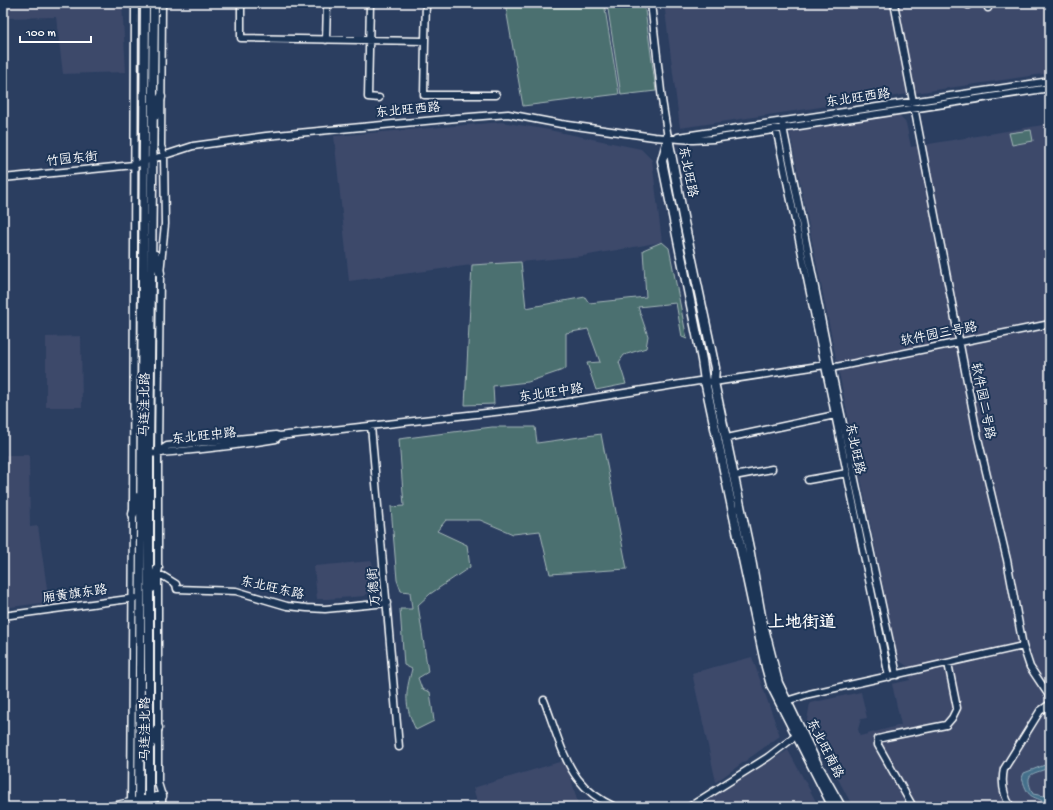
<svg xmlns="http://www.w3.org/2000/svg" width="1053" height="810" viewBox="0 0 1053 810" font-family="'Gochi Hand','LXGW WenKai TC',sans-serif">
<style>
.built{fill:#3c496b}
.green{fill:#4b6f70;stroke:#a5b7b8}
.water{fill:#45708b;stroke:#8fa9b9}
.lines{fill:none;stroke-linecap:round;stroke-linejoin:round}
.minor-casing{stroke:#fff;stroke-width:9}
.major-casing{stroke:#fff;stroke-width:11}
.minor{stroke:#1d3557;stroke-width:6}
.major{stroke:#1d3557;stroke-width:8}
.labels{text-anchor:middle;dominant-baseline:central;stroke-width:4;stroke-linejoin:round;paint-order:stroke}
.street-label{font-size:13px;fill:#fff;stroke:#1d3557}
.district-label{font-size:17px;font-weight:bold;fill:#fff;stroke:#1d3557}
</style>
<rect width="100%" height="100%" fill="#2b3e60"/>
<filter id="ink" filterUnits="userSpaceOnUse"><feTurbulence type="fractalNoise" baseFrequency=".025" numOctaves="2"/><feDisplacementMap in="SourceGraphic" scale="8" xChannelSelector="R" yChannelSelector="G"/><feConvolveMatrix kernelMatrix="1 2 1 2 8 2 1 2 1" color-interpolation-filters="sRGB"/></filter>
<g filter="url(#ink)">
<path class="built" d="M3 3H122L126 72 63 74 56 17 3 18Z
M664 3H1050V73L680 128Z
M896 113 906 123 911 147 1049 124 1050 132V807H853L807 721 810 703 861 692 867 718 861 719 858 729 860 736 901 725 892 684 910 680 907 666 898 660 789 129Z
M502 122 549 130 641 149 652 160 662 242 583 256 521 262 472 265 349 281 334 136Z
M81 336 82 407H46V337Z
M3 455H29L30 527 38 526 49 602 3 608Z
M372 561 375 584 365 596 328 599H317L314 566Z
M752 657 780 736 716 782 692 673Z
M788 750 819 807H696Z
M566 760 579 807H479L473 788Z"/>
<path class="green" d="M505 3H604L619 94 523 106Z
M607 3H644L656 91 621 95Z
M1031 130 1033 141 1012 145 1009 133Z
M662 242 669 248 687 339 682 337 676 303 638 307 648 336 646 348 624 355 619 362 626 384 596 390 587 363 600 362 588 329 566 333V369L528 382 493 386 494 404 465 405 472 265 521 262 526 308 585 297 589 303 646 297 643 250Z
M492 427H535L537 443 601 434 627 569 550 574 540 531 513 534 480 520H446L437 531 467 545 470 567 430 594 418 605 428 672 418 678 422 689 430 692 434 721 416 730C404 705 405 694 412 669L404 665 400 609H412L410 592 401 591 397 580 391 507 404 506 399 439Z"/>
<path class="water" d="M1050 763V767C1035 775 1022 770 1033 794L1050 797V805C1033 794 1029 802 1022 778L1024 773Z"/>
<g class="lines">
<defs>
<path id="minor" d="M162 3 161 146 164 155 165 224 160 273 158 452V783L162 796V807
M241 3V38L425 41 426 3
M370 3 368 97 379 98
M651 3 662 100 668 138
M894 3 978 438 1007 560 1023 646 1030 667 1050 697
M968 5V3
M988 8V3
M326 40 327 3
M425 41 424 95H496
M782 122 831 368 897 675
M775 123 889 677
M678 137 1050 81
M3 178 134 165 193 146 266 136 457 118 508 114 561 124 654 137 693 140 713 139 1050 88
M831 368 1050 324
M371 426 399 747
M727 438 835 415
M158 452 167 446 276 435 279 436 531 408 699 381 714 382 825 365 831 368
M145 454C189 451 233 446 276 439L279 436
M734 476 772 469
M808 480 847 473
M158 576H163L176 584 177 589 236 591 287 606 307 608 325 609 387 603
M3 616 136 598
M544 700C554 725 562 758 578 779 587 791 602 801 615 807
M783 702 809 694 1023 646
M131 807 133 514 135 3
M689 807 768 757 797 735
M913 807 878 745V739L886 737 946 725 952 718 957 708 948 663
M1011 807C1003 795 1001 783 1004 769L1040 711 1050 704"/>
<path id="major" d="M155 116 161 97
M668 138 684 222 715 368 714 382 749 548 761 616 778 683 818 766 841 807
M667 143 662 161 702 360 705 381 766 667 771 685 833 807
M155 255 160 273
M133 514 138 497
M152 588 158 568
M150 746 158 728
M112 807 162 796
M139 807 145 3
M149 807V453L154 3"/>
</defs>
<use href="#minor" class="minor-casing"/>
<use href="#major" class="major-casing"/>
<use href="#minor" class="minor"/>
<use href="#major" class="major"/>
</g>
</g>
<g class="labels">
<g class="street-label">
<text transform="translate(858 99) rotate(-8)">东北旺西路</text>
<text transform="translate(408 111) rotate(-5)">东北旺西路</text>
<text transform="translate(72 160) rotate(-6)">竹园东街</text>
<text transform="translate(687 172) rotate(79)">东北旺路</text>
<text transform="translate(939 335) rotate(-11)">软件园三号路</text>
<text transform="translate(551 394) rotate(-8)">东北旺中路</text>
<text transform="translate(982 401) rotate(79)">软件园二号路</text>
<text transform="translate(146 405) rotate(-89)">马连洼北路</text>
<text transform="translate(204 437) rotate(-6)">东北旺中路</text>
<text transform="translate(854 449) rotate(78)">东北旺路</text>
<text transform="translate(375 587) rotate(-95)">万德街</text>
<text transform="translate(272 589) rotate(13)">东北旺东路</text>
<text transform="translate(75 595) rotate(-8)">厢黄旗东路</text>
<text transform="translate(146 729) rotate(-90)">马连洼北路</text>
<text transform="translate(824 749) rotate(63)">东北旺南路</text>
</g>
<g class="district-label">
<text x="802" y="624">上地街道</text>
</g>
</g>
<rect width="1053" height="810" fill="none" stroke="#1d3557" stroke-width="16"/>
<rect x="8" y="8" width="1037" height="794" fill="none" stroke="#fff" stroke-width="1.5" filter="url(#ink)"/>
<path d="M20 36v6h71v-6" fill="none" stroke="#ffffff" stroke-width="2"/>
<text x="26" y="36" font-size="12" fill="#ffffff" stroke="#1d3557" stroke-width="3" paint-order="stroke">100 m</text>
</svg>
